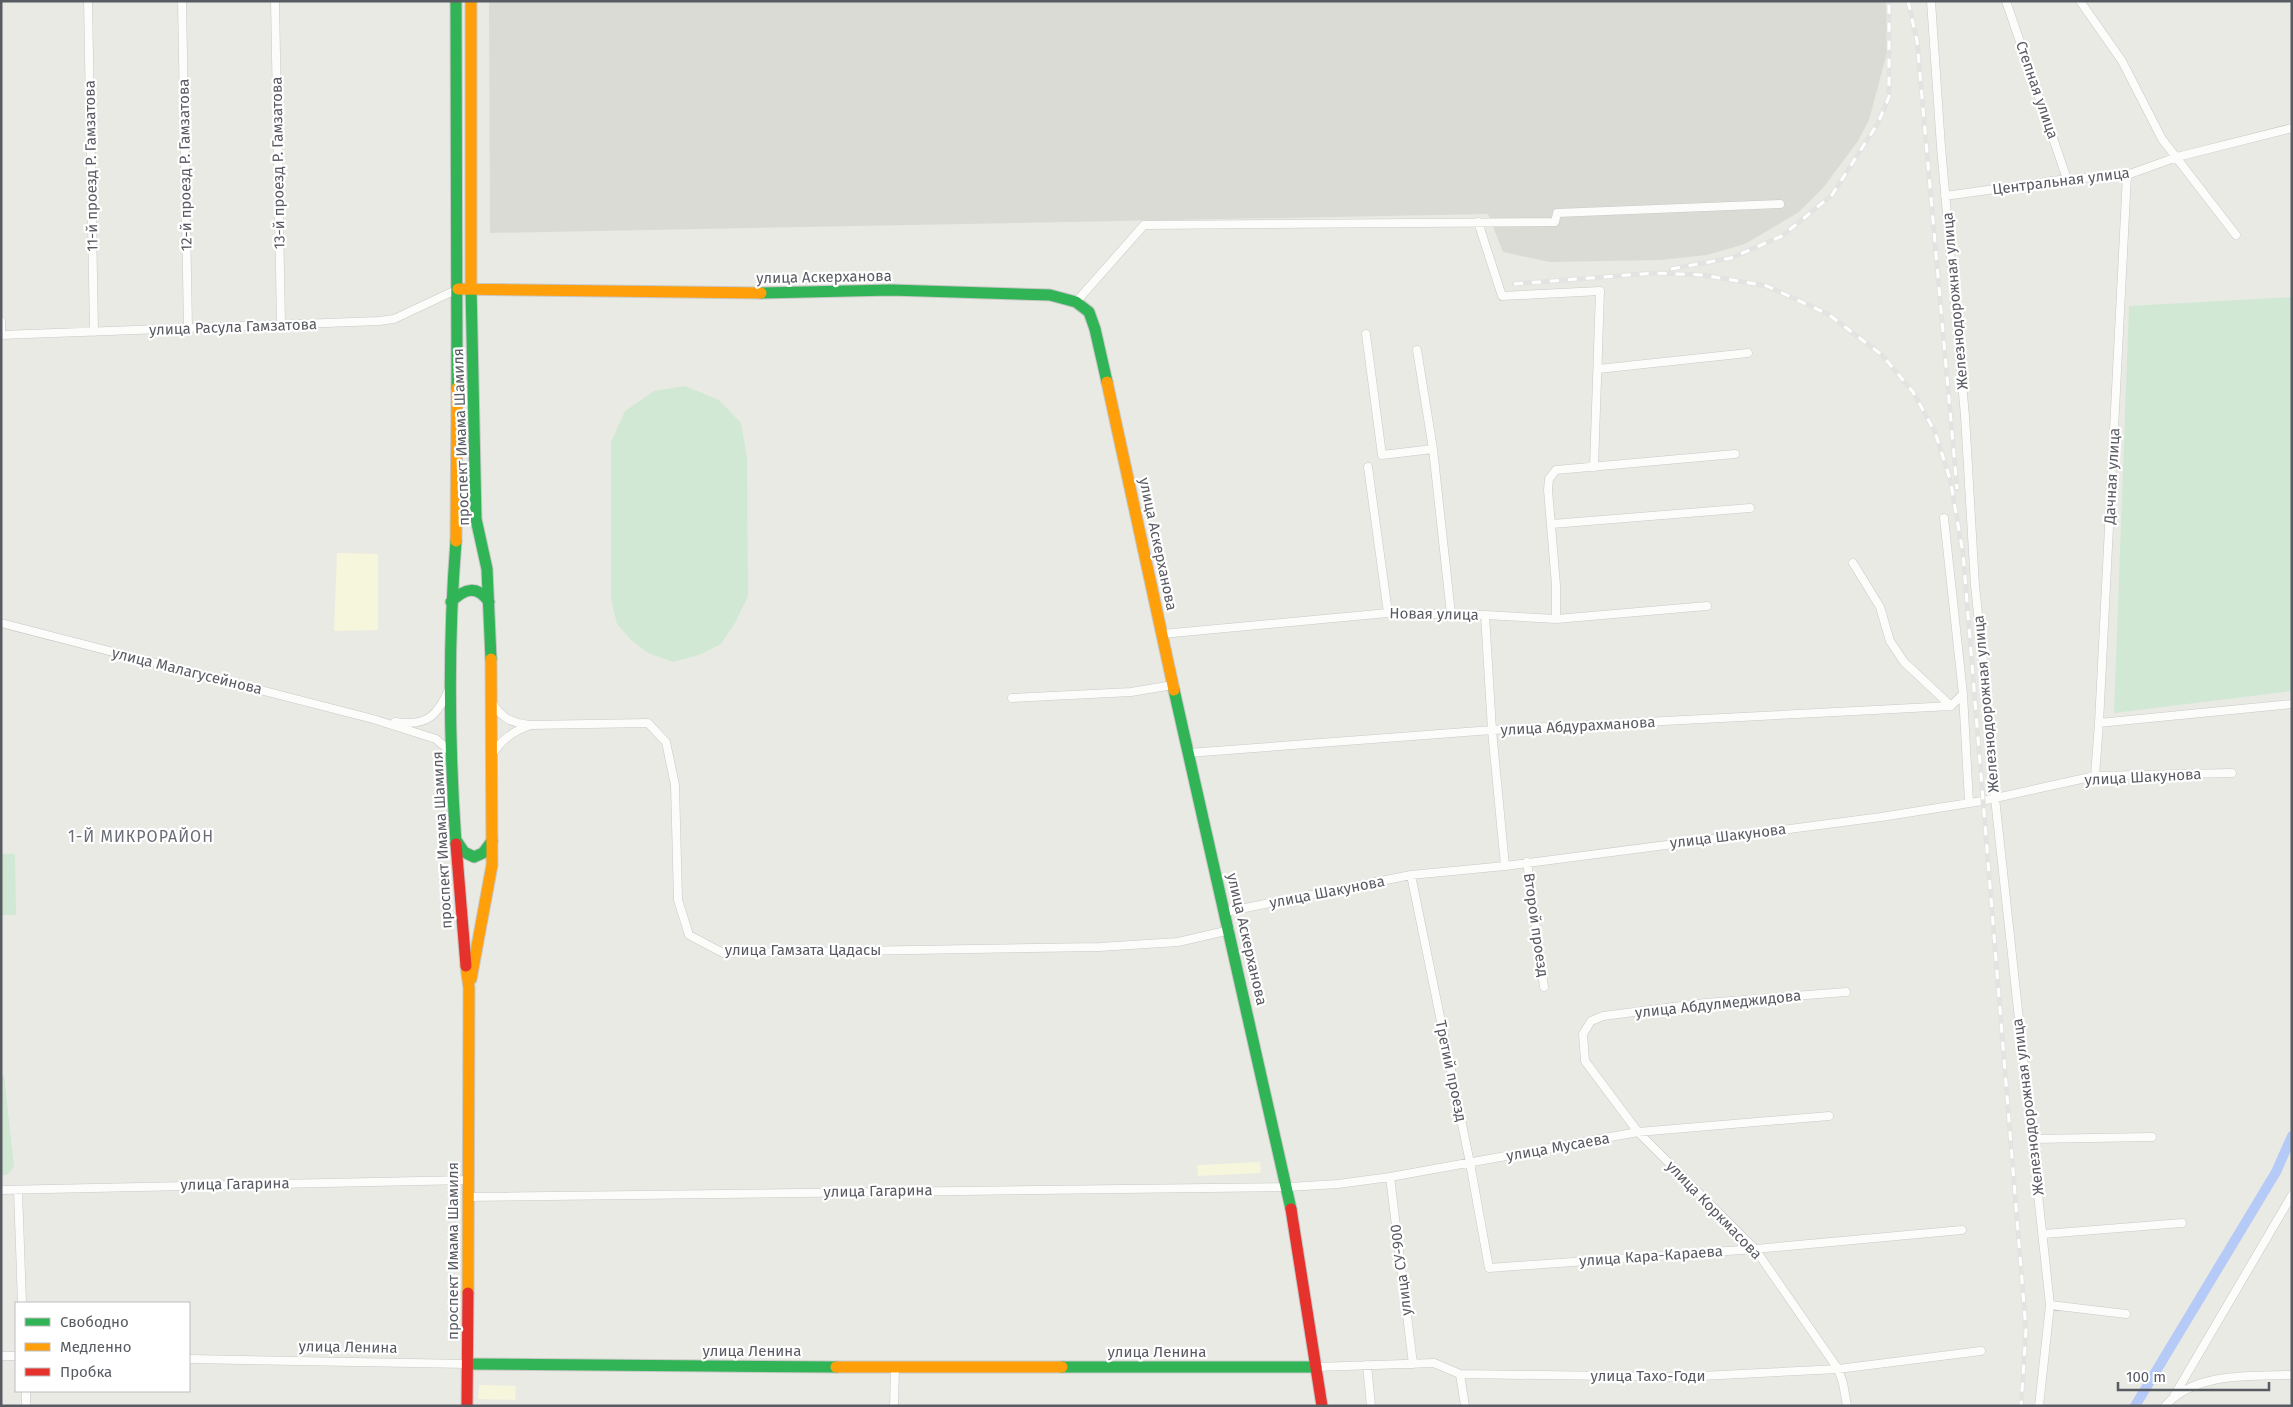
<svg xmlns="http://www.w3.org/2000/svg" width="2293" height="1407" viewBox="0 0 2293 1407" font-family="'Fira Sans',sans-serif">
<style>
.commercial{fill:#f5f6db}
.industrial{fill:#dbdbd5}
.green{fill:#d1e8d4}
.lines{fill:none;stroke-linecap:round;stroke-linejoin:round}
.canal{stroke:#b6caf7;stroke-width:10}
.street-casing{stroke:#c8c8c7;stroke-width:9}
.fast-casing{stroke:#c7c7c7;stroke-width:13}
.slow-casing{stroke:#c7c7c7;stroke-width:13}
.jam-casing{stroke:#c7c7c7;stroke-width:13}
.street{stroke:#fcfcfb;stroke-width:8}
.fast{stroke:#30b455;stroke-width:11}
.slow{stroke:#ff9f0a;stroke-width:11}
.jam{stroke:#e5322d;stroke-width:11}
.rail-casing{stroke:#e3e3e2;stroke-width:5}
.rail{stroke:#fff;stroke-width:3;stroke-dasharray:9;stroke-linecap:butt}
.labels{text-anchor:middle;dominant-baseline:central;stroke-width:4.5;stroke-linejoin:round;paint-order:stroke}
.street-label{font-size:15px;fill:#595b62;stroke:#fff}
.neighbourhood-label{font-size:16px;letter-spacing:1px;fill:#6a6d74;stroke:#fff}
</style>
<rect width="100%" height="100%" fill="#eaeae4"/>
<path class="commercial" d="M337 553 378 554V630L334 631Z
M1260 1162 1261 1173 1198 1176 1197 1165Z
M479 1385 516 1386 515 1400 478 1399Z"/>
<path class="industrial" d="M489 1H1886L1888 49 1869 120 1858 141 1823 188 1799 212 1745 244 1707 255 1660 260 1550 262 1503 252 1488 214 490 233Z"/>
<path class="green" d="M2292 297V691L2114 713 2129 306Z
M685 386 719 400 741 423 747 457 748 596 735 623 721 644 699 655 673 662 648 653 631 640 617 624 611 599V442L625 411 654 391Z
M1 854H15L16 915H1Z
M1 1075H4L14 1167 7 1175H1Z"/>
<g class="lines">
<path class="canal" d="M2135 1406 2276 1172 2292 1136"/>
<defs>
<path id="street" d="M88 1 94 332
M182 1 188 328
M275 1 281 325
M1931 1 1941 147 1965 416 1975 586 1987 698 1995 798 2050 1305 2039 1406
M2006 1 2067 179
M2080 1 2122 61 2162 139 2236 235
M1945 196 2067 179 2127 175 2177 157 2292 128
M1478 222 1502 296 1600 291 1594 467
M1076 302 1144 225 1555 222 1557 213 1780 204
M1 321V335
M1366 334 1382 455 1433 449
M1 335 379 321 394 319 458 289
M1417 350 1433 449 1451 614
M1598 369 1748 353
M1368 467 1388 613
M1944 518 1963 694 1969 802
M1552 524 1750 508
M1853 563 1880 607 1890 641 1904 662 1951 706
M1485 615 1492 730 1505 866
M1556 619V585L1548 490 1549 479 1556 470 1735 454
M1 623 373 719 436 739 452 753
M1162 634 1388 613 1485 615 1556 619 1707 606
M1012 698 1131 692 1173 685
M493 704C503 719 512 723 530 725L648 723 666 742 675 785 678 900 689 935 723 953 1099 947 1178 942 1230 930
M395 722C428 727 438 715 450 687
M2099 723 2292 704
M493 753C503 739 512 732 528 726
M1188 753 1492 730 1951 706 1963 694
M2095 776 2099 723 2127 175
M1527 862 1544 987
M1411 875 1470 1163 1489 1268 1755 1249 1962 1230
M1225 912 1411 875 1505 866 1881 817 1982 801 2095 776 2232 773
M1846 992 1705 1003 1603 1016 1591 1021 1583 1034 1585 1061 1638 1132 1755 1249 1838 1369 1843 1383 1847 1406
M2031 1139 2152 1137
M1390 1177 1413 1364
M1 1190 468 1180
M18 1190 22 1303
M468 1197 1288 1187 1338 1184 1390 1177 1638 1132 1829 1116
M2044 1234 2182 1223
M2050 1305 2126 1314
M1 1356H16
M189 1359 468 1364
M1367 1365 1371 1406
M1316 1367 1434 1363 1460 1374 1682 1377 1838 1369 1981 1351
M1460 1374 1465 1406
M26 1391V1406
M2174 1396 2292 1195
M894 1406 895 1367
M2165 1406C2195 1372 2250 1376 2292 1375"/>
<path id="fast" d="M456 1 457 388
M471 287 476 519 487 569 491 659
M761 293 891 290 1050 295 1076 302 1089 312 1095 329 1107 382
M451 602C465 588 477 585 489 602
M1174 690 1291 1209
M456 840 464 852 474 857 483 853 492 841
M456 844C449 744 448 641 456 541
M468 1364 836 1367
M1062 1367H1316"/>
<path id="slow" d="M471 1V287
M458 289 761 293
M1107 382 1174 690
M456 541 457 388
M466 966 469 988 468 1293
M471 979 492 865 491 659
M836 1367H1062"/>
<path id="jam" d="M456 844 466 966
M1291 1209 1322 1406
M467 1406 468 1293"/>
</defs>
<use href="#street" class="street-casing"/>
<use href="#fast" class="fast-casing"/>
<use href="#slow" class="slow-casing"/>
<use href="#jam" class="jam-casing"/>
<use href="#street" class="street"/>
<use href="#fast" class="fast"/>
<use href="#slow" class="slow"/>
<use href="#jam" class="jam"/>
<defs>
<path id="rail" d="M1908 1 1917 41 1957 489
M1671 269 1731 258 1782 236 1832 195 1878 123 1889 97V1
M1514 284 1654 273 1703 275 1767 286 1828 314 1882 355 1913 392 1935 432 1950 479 1963 553 2026 1330 2021 1406"/>
</defs>
<use href="#rail" class="rail-casing"/>
<use href="#rail" class="rail"/>
</g>
<g class="labels">
<g class="street-label">
<text transform="translate(2037 90) rotate(71)">Степная улица</text>
<text transform="translate(278 163) rotate(-91)">13-й проезд Р. Гамзатова</text>
<text transform="translate(185 165) rotate(-91)">12-й проезд Р. Гамзатова</text>
<text transform="translate(91 166) rotate(-91)">11-й проезд Р. Гамзатова</text>
<text transform="translate(2061 181) rotate(-7)">Центральная улица</text>
<text transform="translate(824 277) rotate(-1)">улица Аскерханова</text>
<text transform="translate(1955 301) rotate(-95)">Железнодорожная улица</text>
<text transform="translate(233 327) rotate(-2)">улица Расула Гамзатова</text>
<text transform="translate(461 437) rotate(-92)">проспект Имама Шамиля</text>
<text transform="translate(2112 476) rotate(-87)">Дачная улица</text>
<text transform="translate(1158 544) rotate(78)">улица Аскерханова</text>
<text transform="translate(1434 614) rotate(1)">Новая улица</text>
<text transform="translate(187 671) rotate(14)">улица Малагусейнова</text>
<text transform="translate(1986 704) rotate(-95)">Железнодорожная улица</text>
<text transform="translate(1578 726) rotate(-3)">улица Абдурахманова</text>
<text transform="translate(2143 777) rotate(-3)">улица Шакунова</text>
<text transform="translate(1728 836) rotate(-7)">улица Шакунова</text>
<text transform="translate(442 840) rotate(-93)">проспект Имама Шамиля</text>
<text transform="translate(1327 892) rotate(-11)">улица Шакунова</text>
<text transform="translate(1536 925) rotate(82)">Второй проезд</text>
<text transform="translate(1247 939) rotate(77)">улица Аскерханова</text>
<text x="803" y="950">улица Гамзата Цадасы</text>
<text transform="translate(1718 1004) rotate(-6)">улица Абдулмеджидова</text>
<text transform="translate(1451 1071) rotate(78)">Третий проезд</text>
<text transform="translate(2028 1107) rotate(-97)">Железнодорожная улица</text>
<text transform="translate(1558 1147) rotate(-10)">улица Мусаева</text>
<text transform="translate(235 1184) rotate(-1)">улица Гагарина</text>
<text transform="translate(878 1191) rotate(-1)">улица Гагарина</text>
<text transform="translate(1714 1210) rotate(46)">улица Коркмасова</text>
<text transform="translate(453 1251) rotate(-90)">проспект Имама Шамиля</text>
<text transform="translate(1651 1256) rotate(-4)">улица Кара-Караева</text>
<text transform="translate(1401 1270) rotate(-97)">улица СУ-900</text>
<text transform="translate(348 1347) rotate(1)">улица Ленина</text>
<text x="752" y="1351">улица Ленина</text>
<text x="1157" y="1352">улица Ленина</text>
<text x="1648" y="1376">улица Тахо-Годи</text>
</g>
<g class="neighbourhood-label">
<text x="141" y="836">1-Й МИКРОРАЙОН</text>
</g>
</g>
<rect width="2293" height="1407" fill="none" stroke="#595b62" stroke-width="5"/>
<rect x="15" y="1302" width="175" height="90" fill="#ffffff" stroke="#bdbdc0"/>
<rect x="25" y="1318" width="25" height="8" fill="#30b455" stroke="#bdbdc0"/>
<text x="60" y="1327" font-size="15" fill="#595b62">Свободно</text>
<rect x="25" y="1343" width="25" height="8" fill="#ff9f0a" stroke="#bdbdc0"/>
<text x="60" y="1352" font-size="15" fill="#595b62">Медленно</text>
<rect x="25" y="1368" width="25" height="8" fill="#e5322d" stroke="#bdbdc0"/>
<text x="60" y="1377" font-size="15" fill="#595b62">Пробка</text>
<path d="M2118 1382v8h151v-8" fill="none" stroke="#595b62" stroke-width="2.5"/>
<text x="2126" y="1382" font-size="15" fill="#595b62" stroke="#ffffff" stroke-width="4" paint-order="stroke">100 m</text>
</svg>
